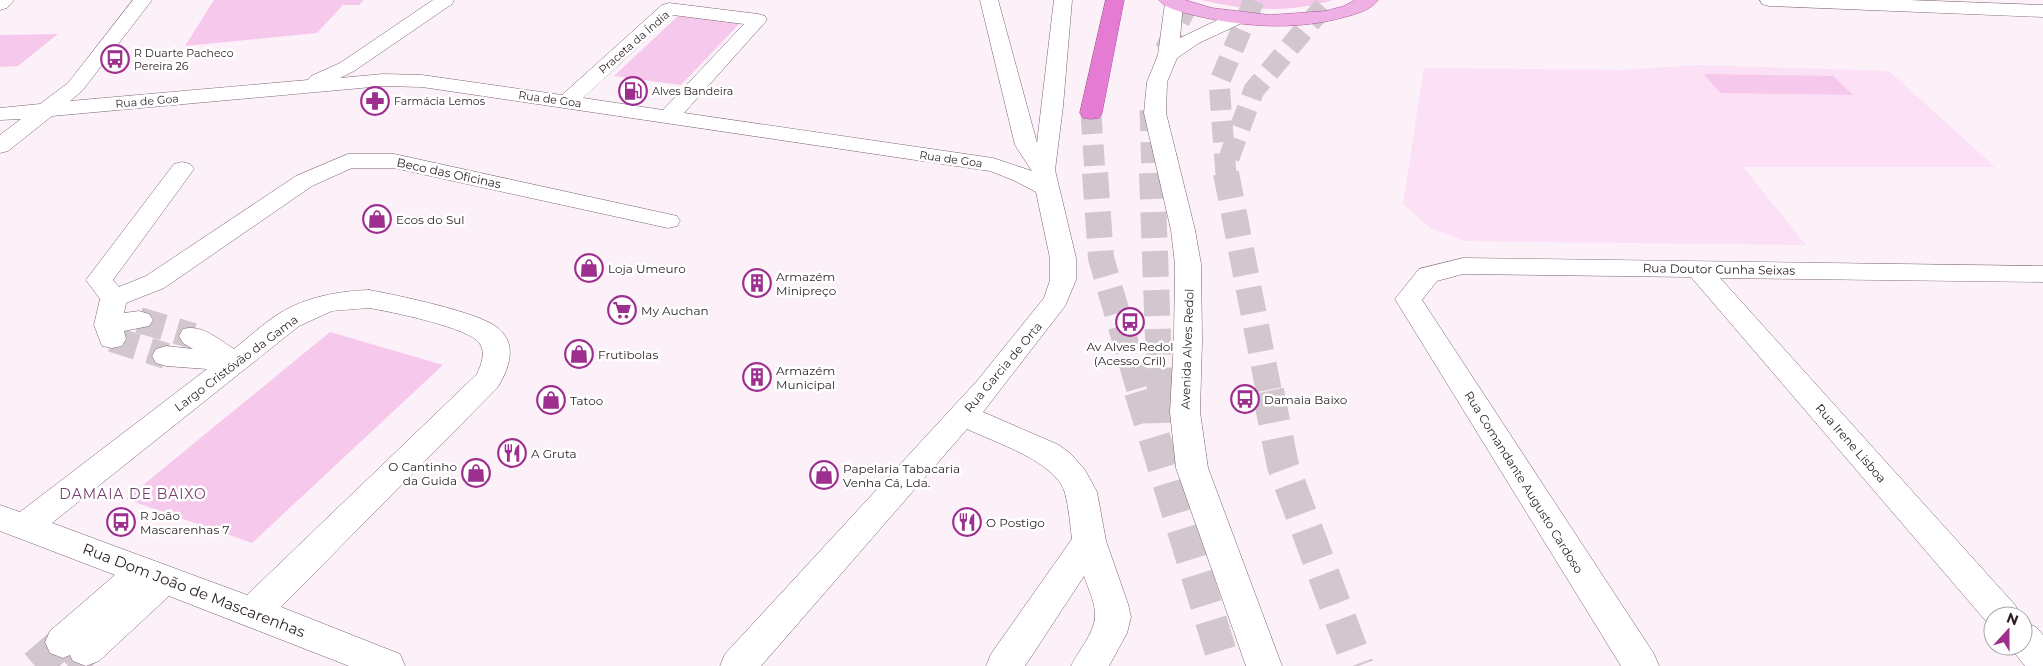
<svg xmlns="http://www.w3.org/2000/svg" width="2043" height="666" viewBox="0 0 2043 666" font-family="Montserrat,sans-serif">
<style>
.built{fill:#fce0f6}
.green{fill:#f6c8ec}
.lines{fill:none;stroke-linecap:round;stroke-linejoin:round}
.minor-tunnel-far1{stroke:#d2c6cf;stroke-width:26;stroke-dasharray:26 13;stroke-linecap:butt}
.minor-tunnel{stroke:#d2c6cf;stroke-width:32;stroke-dasharray:32 16;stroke-linecap:butt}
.highway-tunnel-far2{stroke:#d2c6cf;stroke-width:21;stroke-dasharray:21 11;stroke-linecap:butt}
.highway-tunnel-far1{stroke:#d2c6cf;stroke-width:26;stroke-dasharray:26 13;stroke-linecap:butt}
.highway-tunnel{stroke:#d2c6cf;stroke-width:32;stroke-dasharray:32 16;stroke-linecap:butt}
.minor-casing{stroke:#7b6275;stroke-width:1}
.major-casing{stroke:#a45b97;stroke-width:1}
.highway-casing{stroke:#a45b97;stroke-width:1}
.minor{fill:#fff;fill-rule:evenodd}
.major{fill:#efb0e5;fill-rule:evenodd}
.highway{fill:#e57bd3;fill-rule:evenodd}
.labels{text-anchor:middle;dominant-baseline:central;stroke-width:5;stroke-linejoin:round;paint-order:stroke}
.far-street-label{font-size:11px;fill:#2a1f27;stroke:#fff}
.far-poi-label{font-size:11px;fill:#2a1f27;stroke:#fff;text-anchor:start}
.street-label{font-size:12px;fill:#2a1f27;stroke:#fff}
.poi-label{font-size:12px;fill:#2a1f27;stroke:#fff;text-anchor:start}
.neighbourhood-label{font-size:14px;letter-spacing:1px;fill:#763e6c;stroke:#fff}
.near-street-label{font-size:15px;fill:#2a1f27;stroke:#fff}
</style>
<rect width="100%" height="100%" fill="#fcf0f9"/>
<path class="built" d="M1696 65 1889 71 1995 167H1743L1806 245 1465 241 1430 228 1403 204 1424 68 1624 70Z"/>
<path class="green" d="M214 0H364L359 5H343L317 33 185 46Z
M1202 0H1333C1290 13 1245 11 1202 0Z
M678 16 740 23 681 85 614 76Z
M58 34 18 66 0 67V35Z
M1704 74 1833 76 1853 95 1720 93Z
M330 332 443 365 252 543 126 499Z"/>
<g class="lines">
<path class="minor-tunnel-far1" d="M139 320 193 336
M112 339 166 356"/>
<path class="minor-tunnel" d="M35 666 63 642
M68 666 86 650"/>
<path class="highway-tunnel-far2" d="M1165 50 1190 0
M1150 110 1152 174
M1091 113 1095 174
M1229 158 1254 90 1329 0
M1226 174 1219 83 1254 0"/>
<path class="highway-tunnel-far1" d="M1095 173 1101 258 1140 392
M1152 173 1160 392
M1226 173 1269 392"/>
<path class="highway-tunnel" d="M1140 391 1225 666
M1160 391 1161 429
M1268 391 1283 466 1358 666"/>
<defs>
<path id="minor" d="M0 0H14L7 8 0 10Z
M133 0H152L82 91 70 101 308 80 311 76 340 63 433 0H454L452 4 354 71 340 78 383 74 422 75 562 95 662 5 669 3 758 14 765 16 767 20 684 113 993 158 1032 171 1015 145 980 0H998L1037 143 1054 0H1072L1063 106 1055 170 1076 258V280L1065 306 983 412 1059 445 1071 454 1085 470 1097 492 1106 541 1128 604 1131 617 1127 633 1109 666H1071C1078 651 1094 634 1095 617 1096 604 1088 588 1084 576L1025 666H986L991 654 1072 539C1070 524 1069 508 1065 493 1057 462 994 442 967 429L761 666H720L725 654 977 381 1044 298 1050 280V258L1036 192 1013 180 990 171 422 87 383 86 52 116 8 151 0 153V135L21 119 0 120V108L40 104 68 83ZM673 15 744 24 663 110 583 98Z
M1167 0H1181L1183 3 1180 38 1230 14 1237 12 1244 14 1246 18 1244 22 1199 43 1177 58 1167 82 1166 113 1195 230 1201 264 1202 340 1200 412 1208 468 1282 666H1246L1176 468 1170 412 1174 340 1175 264 1171 230 1144 113 1147 82 1158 55 1165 3Z
M1760 0H1908L2043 5V17L1769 6 1762 4Z
M348 154H394L668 214 677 216 680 221 677 226 668 228 394 168H352L312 186 164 288 126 303 124 313 139 311 149 314 153 320 149 326 124 331 126 339 122 346 112 348 102 346 94 325 100 299 86 280 174 164 182 162 190 164 194 169 113 280 119 287 146 276 296 176Z
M1463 258 2043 266V282L1720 278 2015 605 2021 616H1993V628L1991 627 1691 277 1463 274 1437 281 1422 300 1654 654 1659 666H1621L1395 299 1419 269Z
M369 290C396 295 479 312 498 328 518 345 509 368 498 387L281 607 400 654 405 666H349L169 596 99 661 86 666 73 661 70 655 63 658 50 653 45 642 50 631 115 575 0 531V505L20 512 207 369 166 366 156 363 152 356 156 349 166 346 193 349 183 343 179 336 183 329C202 324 218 339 234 349 249 337 264 323 280 313 306 297 339 291 369 290ZM369 308C388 311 472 328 480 344 486 353 481 365 477 374L247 595 52 523 299 326 332 311Z
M2023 622 2036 627 2043 635V666H2025L2009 646H2023Z"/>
<path id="major" d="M1159 0H1185L1212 8 1270 15 1326 11 1344 6 1355 0H1378C1371 10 1356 14 1345 17 1295 31 1243 27 1193 15 1183 12 1165 9 1159 0Z"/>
<path id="highway" d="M1106 0H1124L1102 113 1099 118 1091 119 1083 118 1080 113Z"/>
</defs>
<use href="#minor" class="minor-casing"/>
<use href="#major" class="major-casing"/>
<use href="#highway" class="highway-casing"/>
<use href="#minor" class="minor"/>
<use href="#major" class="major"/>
<use href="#highway" class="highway"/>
</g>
<defs>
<symbol id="bus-ring" viewBox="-11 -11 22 22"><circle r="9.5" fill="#fff" stroke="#9d2f8e" stroke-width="1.5"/><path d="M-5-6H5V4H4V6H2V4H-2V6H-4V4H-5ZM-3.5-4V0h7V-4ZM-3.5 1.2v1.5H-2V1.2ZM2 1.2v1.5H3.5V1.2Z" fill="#9d2f8e"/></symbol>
<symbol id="fuel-ring" viewBox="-11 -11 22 22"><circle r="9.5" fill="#fff" stroke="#9d2f8e" stroke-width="1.5"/><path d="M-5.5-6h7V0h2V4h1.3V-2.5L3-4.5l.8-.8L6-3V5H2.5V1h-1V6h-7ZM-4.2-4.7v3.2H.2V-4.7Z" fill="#9d2f8e"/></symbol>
<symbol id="pharmacy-ring" viewBox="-11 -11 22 22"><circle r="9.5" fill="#fff" stroke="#9d2f8e" stroke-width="1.5"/><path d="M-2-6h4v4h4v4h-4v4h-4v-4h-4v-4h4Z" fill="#9d2f8e"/></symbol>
<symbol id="shop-ring" viewBox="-11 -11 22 22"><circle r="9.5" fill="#fff" stroke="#9d2f8e" stroke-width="1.5"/><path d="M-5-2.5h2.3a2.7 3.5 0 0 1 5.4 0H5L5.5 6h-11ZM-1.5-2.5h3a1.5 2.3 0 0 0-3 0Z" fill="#9d2f8e"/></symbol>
<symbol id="building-ring" viewBox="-11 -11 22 22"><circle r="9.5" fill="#fff" stroke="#9d2f8e" stroke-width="1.5"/><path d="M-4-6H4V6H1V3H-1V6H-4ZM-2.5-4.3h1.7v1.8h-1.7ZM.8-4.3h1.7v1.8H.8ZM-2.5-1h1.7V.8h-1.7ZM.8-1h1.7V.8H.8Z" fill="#9d2f8e"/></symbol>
<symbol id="supermarket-ring" viewBox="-11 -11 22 22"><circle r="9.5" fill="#fff" stroke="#9d2f8e" stroke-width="1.5"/><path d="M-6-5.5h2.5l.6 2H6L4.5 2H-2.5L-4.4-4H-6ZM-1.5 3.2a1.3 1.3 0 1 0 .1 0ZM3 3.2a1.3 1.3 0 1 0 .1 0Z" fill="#9d2f8e"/></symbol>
<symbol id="restaurant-ring" viewBox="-11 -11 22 22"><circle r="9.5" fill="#fff" stroke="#9d2f8e" stroke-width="1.5"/><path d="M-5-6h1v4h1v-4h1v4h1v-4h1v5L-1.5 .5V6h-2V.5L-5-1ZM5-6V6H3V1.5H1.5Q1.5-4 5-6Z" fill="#9d2f8e"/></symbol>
</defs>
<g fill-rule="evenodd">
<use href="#bus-ring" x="99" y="43" width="32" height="32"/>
<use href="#fuel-ring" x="617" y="75" width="32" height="32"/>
<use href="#pharmacy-ring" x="359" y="85" width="32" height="32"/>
<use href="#shop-ring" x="361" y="203" width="32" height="32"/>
<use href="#shop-ring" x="573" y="252" width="32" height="32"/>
<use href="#building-ring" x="741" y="267" width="32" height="32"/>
<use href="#supermarket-ring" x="606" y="294" width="32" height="32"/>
<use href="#bus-ring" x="1114" y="306" width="32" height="32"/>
<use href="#shop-ring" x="563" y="338" width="32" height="32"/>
<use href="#building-ring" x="741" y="361" width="32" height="32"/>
<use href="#bus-ring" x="1229" y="383" width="32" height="32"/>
<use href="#shop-ring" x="535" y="384" width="32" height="32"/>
<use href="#restaurant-ring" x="496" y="437" width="32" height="32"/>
<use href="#shop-ring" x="460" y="457" width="32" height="32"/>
<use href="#shop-ring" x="808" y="459" width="32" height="32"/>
<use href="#bus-ring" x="105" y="506" width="32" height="32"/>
<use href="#restaurant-ring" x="951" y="506" width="32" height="32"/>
</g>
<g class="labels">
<g class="far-street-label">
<text transform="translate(634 42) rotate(-41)">Praceta da Índia</text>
<text transform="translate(550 99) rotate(8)">Rua de Goa</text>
<text transform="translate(147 101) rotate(-5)">Rua de Goa</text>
<text transform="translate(951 159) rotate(8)">Rua de Goa</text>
</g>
<g class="far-poi-label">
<text x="134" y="53">R Duarte Pacheco<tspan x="134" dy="13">Pereira 26</tspan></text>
<text x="652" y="91">Alves Bandeira</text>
<text x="394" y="101">Farmácia Lemos</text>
</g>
<g class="street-label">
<text transform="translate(449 173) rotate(12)">Beco das Oficinas</text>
<text transform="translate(1719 269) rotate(1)">Rua Doutor Cunha Seixas</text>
<text transform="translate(1187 349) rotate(-88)">Avenida Alves Redol</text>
<text transform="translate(236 363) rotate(-37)">Largo Cristóvão da Gama</text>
<text transform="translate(1003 367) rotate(-50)">Rua Garcia de Orta</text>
<text transform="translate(1851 443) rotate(49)">Rua Irene Lisboa</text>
<text transform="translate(1524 482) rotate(58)">Rua Comandante Augusto Cardoso</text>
</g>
<g class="poi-label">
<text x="396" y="219">Ecos do Sul</text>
<text x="608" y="268">Loja Umeuro</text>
<text x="776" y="276">Armazém<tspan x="776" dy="14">Minipreço</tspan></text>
<text x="641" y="310">My Auchan</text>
<text x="1130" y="346" text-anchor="middle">Av Alves Redol<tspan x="1130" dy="14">(Acesso Cril)</tspan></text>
<text x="598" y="354">Frutibolas</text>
<text x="776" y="370">Armazém<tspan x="776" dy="14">Municipal</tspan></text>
<text x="1264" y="399">Damaia Baixo</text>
<text x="570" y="400">Tatoo</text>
<text x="531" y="453">A Gruta</text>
<text x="457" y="466" text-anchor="end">O Cantinho<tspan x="457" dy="14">da Guida</tspan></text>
<text x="843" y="468">Papelaria Tabacaria<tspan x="843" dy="14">Venha Cá, Lda.</tspan></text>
<text x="140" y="515">R João<tspan x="140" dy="14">Mascarenhas 7</tspan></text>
<text x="986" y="522">O Postigo</text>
</g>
<g class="neighbourhood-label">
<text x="133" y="494">DAMAIA DE BAIXO</text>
</g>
<g class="near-street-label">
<text transform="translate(194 590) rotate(21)">Rua Dom João de Mascarenhas</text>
</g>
</g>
<g transform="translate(2008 631) rotate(21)"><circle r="24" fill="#ffffff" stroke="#aaa5a9"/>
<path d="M0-4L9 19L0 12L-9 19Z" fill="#9d2f8e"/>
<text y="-8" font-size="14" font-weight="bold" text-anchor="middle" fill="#2a1f27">N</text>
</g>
</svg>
